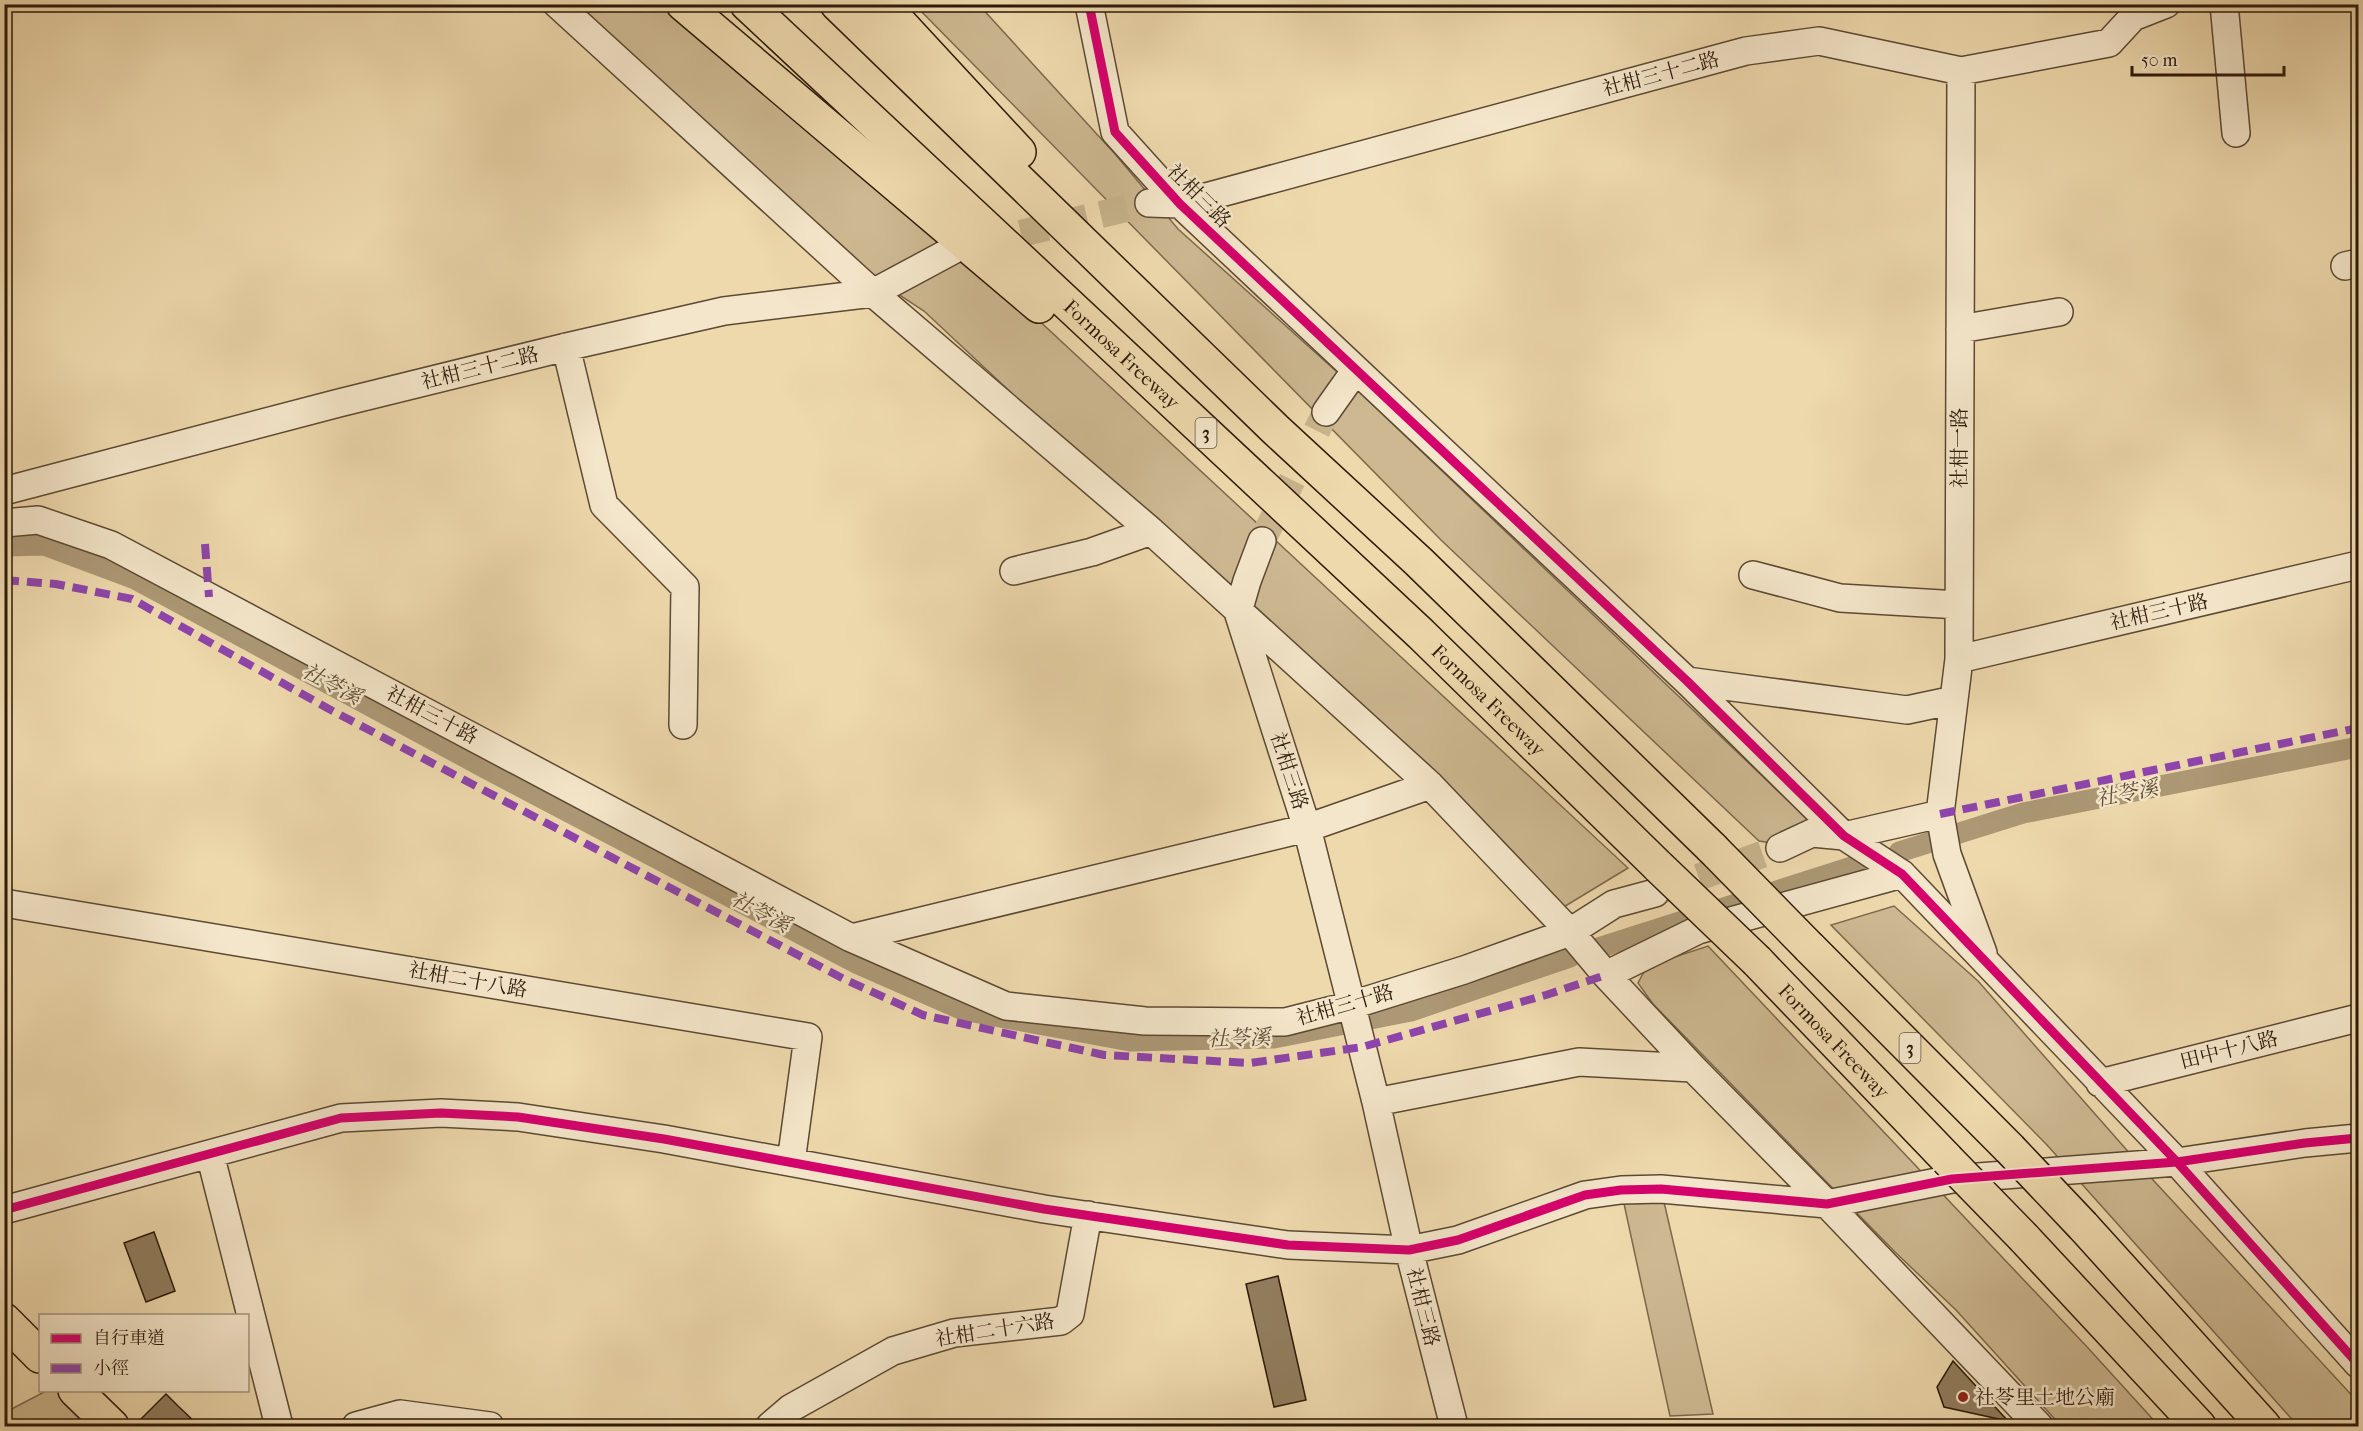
<svg xmlns="http://www.w3.org/2000/svg" width="2363" height="1431" viewBox="0 0 2363 1431" font-family="'IM FELL French Canon','Noto Serif TC',serif">
<style>
.green{fill:#cdb891;stroke:#7c684d;stroke-width:1.5}
.lines{fill:none;stroke-linecap:round;stroke-linejoin:round}
.canal{stroke:#ac9875;stroke-width:21}
.building{fill:#917d5e;stroke:#2c1909;stroke-width:1.5}
.minor-tunnel{stroke:#c7b38c;stroke-width:27;stroke-dasharray:27 14;stroke-linecap:butt}
.minor-casing{stroke:#5c4932;stroke-width:30}
.major-casing{stroke:#2c1909;stroke-width:36}
.highway-casing{stroke:#2c1909;stroke-width:36}
.minor{stroke:#f4e6ca;stroke-width:27}
.major{stroke:#eed9ad;stroke-width:33}
.highway{stroke:#eed9ad;stroke-width:33}
.highway-bridge-casing{stroke:#2c1909;stroke-width:36;stroke-linecap:butt}
.highway-bridge{stroke:#eed9ad;stroke-width:33}
.quiet{stroke:#8e44ad;stroke-width:8;stroke-dasharray:15 8;stroke-linecap:butt}
.cycleway-casing{stroke:#f4e6ca;stroke-width:13}
.cycleway{stroke:#d6006c;stroke-width:9}
.poi-dot{fill:#8f2418;stroke:#f4e6ca;stroke-width:2}
.labels{text-anchor:middle;dominant-baseline:central;stroke-width:5;stroke-linejoin:round;paint-order:stroke}
.shield{fill:#f4e6ca;stroke:#685643;stroke-width:1.5}
.shield-label{font-size:18px;font-weight:bold;fill:#2c1909}
.street-label{font-size:20px;fill:#2c1909;stroke:#f4e6ca}
.poi-label{font-size:20px;fill:#2c1909;stroke:#f4e6ca;text-anchor:start}
.water-label{font-size:21px;font-style:italic;fill:#5f4c34;stroke:#f4e6ca}
</style>
<rect width="100%" height="100%" fill="#eed9ad"/>
<filter id="stains"><feTurbulence type="fractalNoise" baseFrequency=".00333" numOctaves="4"/><feColorMatrix values="0 0 0 0 .2 0 0 0 0 .09 0 0 0 0 .02 0 0 0 .5 -.17"/></filter>
<radialGradient id="worn" r=".72"><stop offset=".6" stop-color="#630" stop-opacity="0"/><stop offset="1" stop-color="#630" stop-opacity=".3"/></radialGradient>
<path class="green" d="M570 5H676L877 170 1628 868 1562 908 924 311 872 277Z
M915 5H979L1115 154 1178 229 1356 389 1819 830 1792 846 1759 841 1441 540Z
M1894 906 1978 981 2154 1181 2358 1402V1426H2298L2047 1145 1831 925Z
M1708 946 2089 1349 2159 1426H2061L1956 1310 1895 1252 1653 1004 1638 983 1647 966Z
M1661 1189 1713 1414 1670 1416 1621 1190Z
M46 1391H60L97 1426H5L4 1413Z"/>
<g class="lines">
<path class="canal" d="M4 546 44 545 135 579 487 769 858 964 963 1010 1130 1041 1274 1038 1411 1011 1570 957
M1899 852 2023 813 2358 747
M1595 949 1858 865"/>
</g>
<path class="building" d="M154 1232 175 1291 146 1302 124 1243Z
M1278 1276 1306 1400 1274 1407 1246 1284Z
M1953 1361 2008 1421 1944 1407 1937 1387Z
M166 1394 178 1406 199 1426H134Z"/>
<g class="lines">
<path class="minor-tunnel" d="M981 243 1149 203
M1262 541 1326 412
M1660 891 1780 848"/>
<defs>
<path id="minor" d="M557 4 873 293 1151 531 1430 785 1570 932 1606 975 1693 1068 1827 1204 2039 1426
M1089 4 1115 132 1180 204 1687 681 1844 836 1902 874 2177 1162 2358 1364
M2224 4 2236 133
M1961 71 1959 659 1940 814 1947 854 1983 953
M1149 203 1180 204 1746 51 1819 41 1961 71 2109 43 2133 17 2166 4
M2345 266 2358 263
M1960 329 2059 312
M566 347 604 505 685 587 683 725
M1326 412 1355 371
M4 491 339 403 566 347 724 311 873 293 953 250
M4 523 38 520 111 545 851 938 1006 1006 1145 1021 1285 1022 1352 1005 1464 970 1570 932 1614 904 1655 893
M1262 541 1247 581 1238 612 1307 828 1376 1102 1409 1250 1454 1426
M1014 571 1092 552 1151 531
M1753 575 1840 598 1959 605
M1959 659 2358 565
M1687 681 1907 710 1954 700
M1780 848 1812 833 1844 836 1940 814
M4 903 808 1037 791 1162
M851 938 1307 828 1430 785
M1606 975 1698 930 1902 874
M2100 1083 2358 1018
M1376 1102 1579 1062 1693 1068
M210 1154 279 1426
M4 1210 341 1118 441 1113 518 1117 664 1139 1044 1209 1288 1245 1409 1250 1458 1240 1585 1195 1621 1190 1661 1189 1827 1204 1952 1179 2177 1162 2305 1143 2358 1138
M356 1426 400 1414 490 1426
M770 1426 791 1408 893 1351 954 1333 1061 1321 1070 1314 1088 1215"/>
<path id="major" d="M4 1320 40 1356
M75 1390 112 1426"/>
<g id="highway">
<path d="M683 4 1039 306"/>
<path id="s1" d="M747 4 1421 634 1659 867"/>
<path d="M837 4 1275 429 1419 562 1713 849"/>
<path d="M882 4 1019 152"/>
<path d="M1809 947 2010 1149"/>
<path id="s2" d="M1757 961 1947 1159"/>
<path d="M2083 1226 2264 1426"/>
<path d="M2024 1238 2199 1426"/>
</g>
</defs>
<use href="#minor" class="minor-casing"/>
<use href="#major" class="major-casing"/>
<use href="#highway" class="highway-casing"/>
<use href="#minor" class="minor"/>
<use href="#major" class="major"/>
<use href="#highway" class="highway"/>
<defs>
<path id="highway-bridge" d="M1713 849 1809 947
M1659 867 1757 961
M2010 1149 2083 1226
M1947 1159 2024 1238"/>
</defs>
<use href="#highway-bridge" class="highway-bridge-casing"/>
<use href="#highway-bridge" class="highway-bridge"/>
<path class="quiet" d="M205 544 209 597
M4 580 56 584 132 599 329 709 844 979 923 1015 1104 1055 1250 1063 1362 1047 1546 995 1606 975
M1940 814 2358 728"/>
<defs>
<path id="cycleway" d="M1089 4 1115 132 1180 204 1687 681 1844 836 1902 874 2177 1162 2358 1364
M4 1210 341 1118 441 1113 518 1117 664 1139 1044 1209 1288 1245 1409 1250 1458 1240 1585 1195 1621 1190 1661 1189 1827 1204 1952 1179 2177 1162 2305 1143 2358 1138"/>
</defs>
<use href="#cycleway" class="cycleway-casing"/>
<use href="#cycleway" class="cycleway"/>
</g>
<circle class="poi-dot" cx="1963" cy="1397" r="6"/>
<g class="labels">
<g class="shield">
<rect x="1195.5" y="418" width="21" height="30" rx="4.5"/>
<rect x="1899.5" y="1033" width="21" height="30" rx="4.5"/>
</g>
<g class="shield-label">
<text x="1206" y="433">3</text>
<text x="1910" y="1048">3</text>
</g>
<g class="street-label">
<text transform="translate(1661 74) rotate(-15)">社柑三十二路</text>
<text transform="translate(1199 196) rotate(45)">社柑三路</text>
<text stroke="none"><textPath href="#s1" startOffset="513">Formosa Freeway</textPath></text>
<text transform="translate(480 368) rotate(-14)">社柑三十二路</text>
<text transform="translate(1959 448) rotate(-90)">社柑一路</text>
<text transform="translate(2159 612) rotate(-13)">社柑三十路</text>
<text stroke="none"><textPath href="#s1" startOffset="1017">Formosa Freeway</textPath></text>
<text transform="translate(432 715) rotate(28)">社柑三十路</text>
<text transform="translate(1289 771) rotate(72)">社柑三路</text>
<text transform="translate(468 980) rotate(10)">社柑二十八路</text>
<text transform="translate(1345 1005) rotate(-16)">社柑三十路</text>
<text stroke="none"><textPath href="#s2" startOffset="111">Formosa Freeway</textPath></text>
<text transform="translate(2229 1050) rotate(-14)">田中十八路</text>
<text transform="translate(1423 1307) rotate(76)">社柑三路</text>
<text transform="translate(995 1330) rotate(-9)">社柑二十六路</text>
</g>
<g class="poi-label">
<text x="1975" y="1397">社苓里土地公廟</text>
</g>
<g class="water-label">
<text transform="translate(332 684) rotate(28)">社苓溪</text>
<text transform="translate(2127 793) rotate(-11)">社苓溪</text>
<text transform="translate(761 912) rotate(28)">社苓溪</text>
<text transform="translate(1239 1038) rotate(-2)">社苓溪</text>
</g>
</g>
<rect width="2363" height="1431" fill="none" stroke="#eed9ad" stroke-width="24"/>
<rect x="6" y="6" width="2351" height="1419" fill="none" stroke="#2c1909" stroke-width="3"/>
<rect x="12" y="12" width="2339" height="1407" fill="none" stroke="#2c1909" stroke-width="1.5"/>
<rect x="39" y="1314" width="210" height="78" fill="#f4e6ca" stroke="#a4947d" stroke-width="1.5"/>
<rect x="51" y="1334" width="30" height="9" fill="#d6006c" stroke="#a4947d" stroke-width="1.5"/>
<text x="93" y="1344" font-size="18" fill="#2c1909">自行車道</text>
<rect x="51" y="1364" width="30" height="9" fill="#8e44ad" stroke="#a4947d" stroke-width="1.5"/>
<text x="93" y="1374" font-size="18" fill="#2c1909">小徑</text>
<path d="M2132 66v9h152v-9" fill="none" stroke="#2c1909" stroke-width="3"/>
<text x="2141" y="66" font-size="18" fill="#2c1909" stroke="#f4e6ca" stroke-width="4.5" paint-order="stroke">50 m</text>
<rect width="100%" height="100%" filter="url(#stains)"/>
<rect width="100%" height="100%" fill="url(#worn)"/>
</svg>
